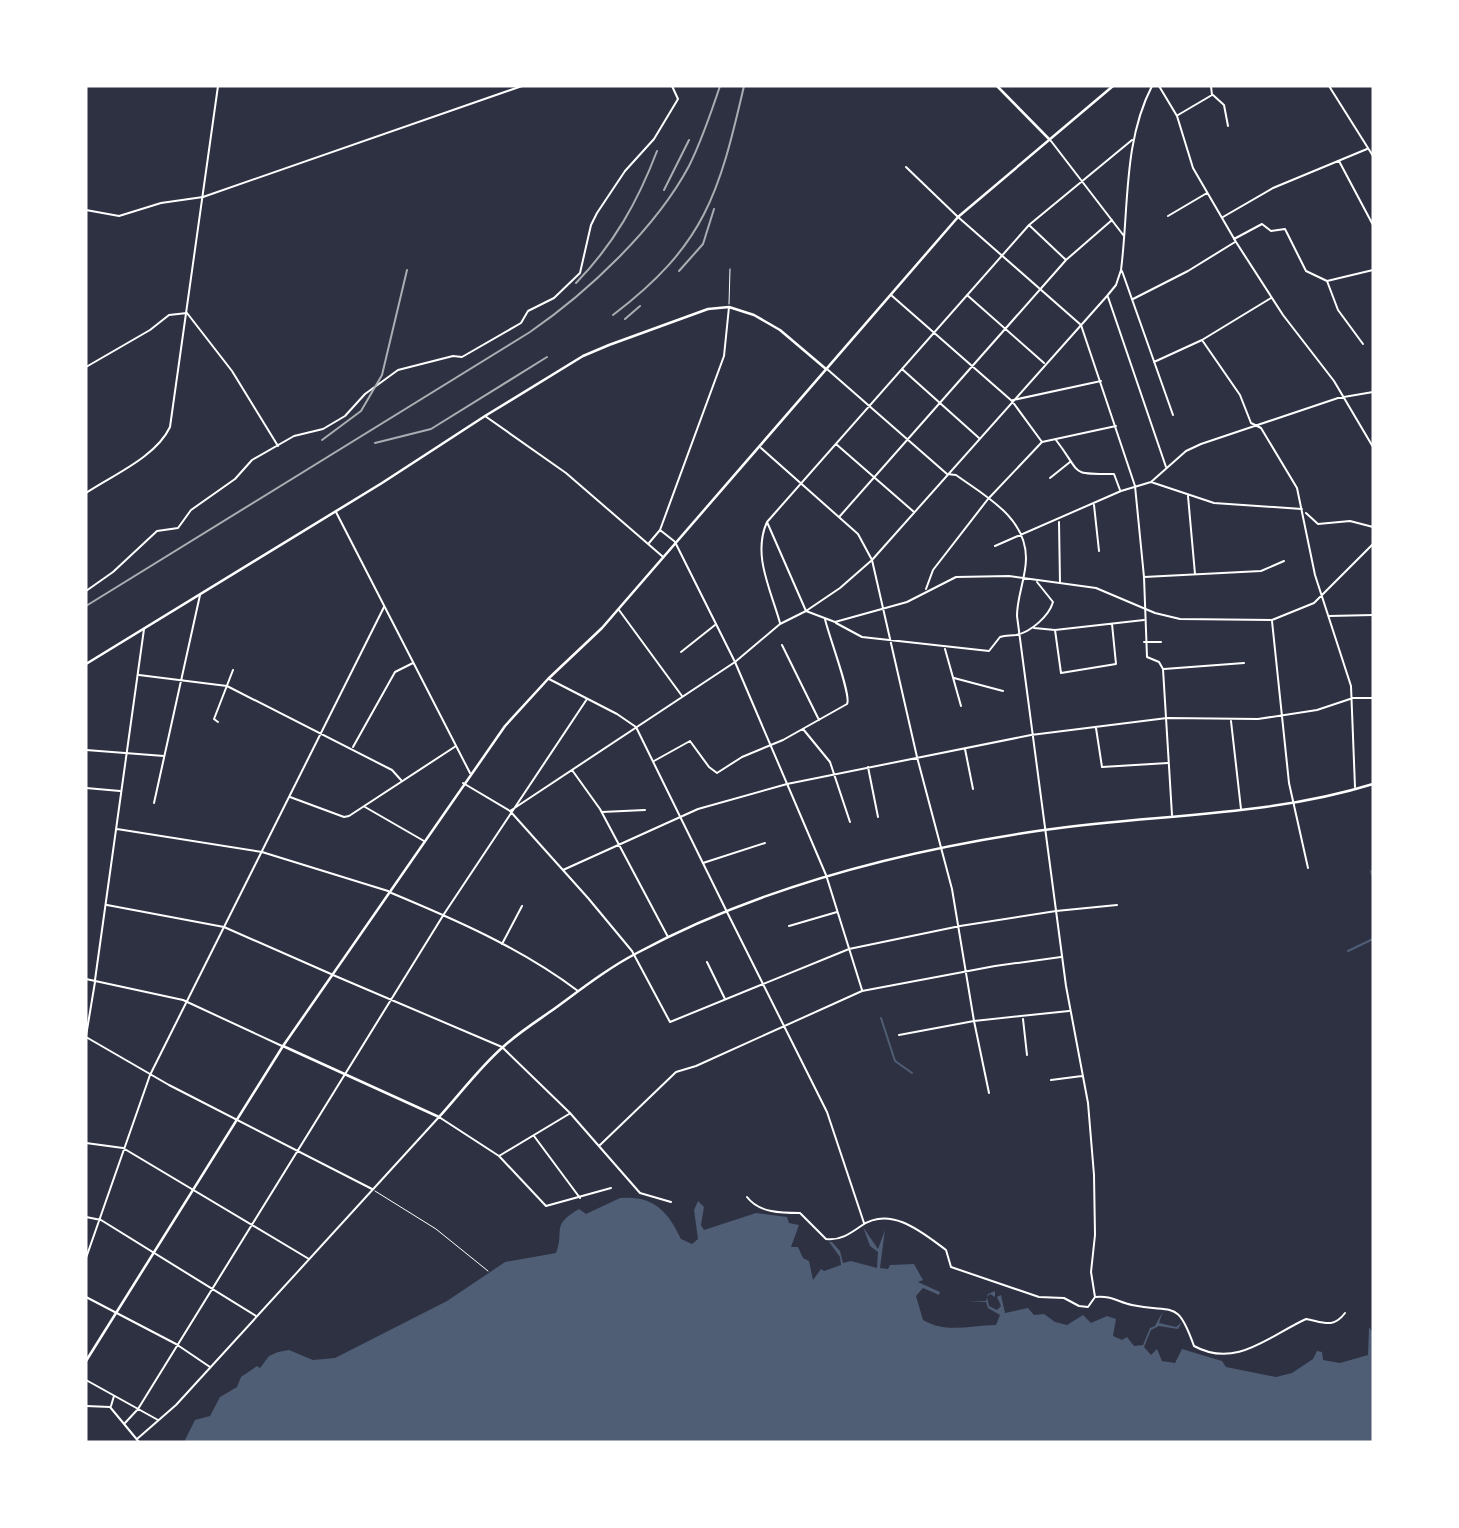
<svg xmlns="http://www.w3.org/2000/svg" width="1459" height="1528" viewBox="0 0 1459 1528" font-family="Inter,sans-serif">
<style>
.water{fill:#4f5d75}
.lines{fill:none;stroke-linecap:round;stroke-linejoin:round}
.stream{stroke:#4f5d75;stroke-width:2}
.service{stroke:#fff;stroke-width:1}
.minor{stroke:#fff;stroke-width:2}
.tertiary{stroke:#fff;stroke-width:2}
.secondary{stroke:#fff;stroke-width:2.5}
.primary{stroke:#fff;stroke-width:2.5}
.rail{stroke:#abadb3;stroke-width:2}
</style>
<rect width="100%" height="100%" fill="#2d3142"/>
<path class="water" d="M620 1198C653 1195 668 1211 681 1239L692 1244 698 1239 694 1210 698 1201 704 1207 701 1225 704 1230 756 1213 787 1217 789 1223 799 1225 791 1247H798L803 1258 809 1261 813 1280 821 1269 824 1271 841 1265 840 1257 829 1242H832L840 1251 843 1263 851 1261 877 1268 878 1252 870 1246 863 1227 878 1249 885 1230 880 1268 888 1269 890 1265 914 1264 923 1280 918 1282 940 1292 939 1295 923 1288 916 1296 923 1320C947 1334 970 1325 996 1325L1000 1315 988 1308 986 1302 967 1301H986L988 1294 995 1291V1297L990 1294 987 1297 989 1306 997 1310 1001 1306 997 1297 1001 1295 1005 1313 1028 1308 1034 1315 1044 1314 1055 1322 1067 1325 1083 1315 1091 1323 1107 1316 1116 1319 1113 1336 1122 1340 1127 1337 1134 1346 1143 1345 1150 1328 1155 1326 1163 1311 1159 1323 1176 1327 1182 1322 1178 1329 1159 1326 1151 1330 1144 1347 1151 1355 1157 1349 1162 1361 1175 1363 1182 1349 1222 1361 1226 1367 1276 1377 1292 1373 1313 1359 1317 1351 1322 1352 1323 1360 1340 1363 1368 1355 1369 1327 1373 1333V1442H184L195 1420 210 1416 220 1397 237 1387 241 1377 257 1366 260 1368 269 1356 278 1352 289 1350 313 1360 335 1358 447 1301 505 1262 556 1253C565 1229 550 1226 579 1209L586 1214Z"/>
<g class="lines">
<path class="stream" d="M1371 871 1373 878
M1348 951 1373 939
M881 1018 895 1061 912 1073"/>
<path class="service" d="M729 304 730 269
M375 1191 436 1229 488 1271"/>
<path class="minor" d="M1159 86 1177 116 1193 168 1236 242 1283 315 1334 381 1373 447
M1213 95 1224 105 1228 126
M1178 115 1212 95 1211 86
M1051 141 1124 236
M1339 161 1373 225
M906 167 958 217
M86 210 119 216 161 203 203 197 522 86
M1168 216 1207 193
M1223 217 1273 188 1367 149
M1029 225 1066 260
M1234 239 1262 224 1271 231 1285 229 1306 271 1327 281 1338 310 1363 344
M1122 271 1173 415
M1327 281 1373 270
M891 295 1012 401 1042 442
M967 295 1044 363
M1108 297 1166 467
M1133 299 1188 271 1235 242
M1202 340 1240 395 1251 423 1261 428 1297 488 1315 575 1351 686 1355 787
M1154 362 1202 340 1271 298
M86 367 150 330 169 315 187 313 232 371 278 446
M827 369 947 474 956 475C985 496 1026 517 1026 558 1026 578 1017 596 1017 616L1066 986 1088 1103 1094 1175 1095 1235 1091 1272 1095 1297
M902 369 979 438
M1013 400 1101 381
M1056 440C1083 475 1068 474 1114 474L1120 490
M836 444 914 512
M761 448 858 534 872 560 917 757 952 889 974 1021 989 1093
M1050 478 1070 462
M1151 482 1186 451 1201 444 1338 398 1373 392
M1188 496 1195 574
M1094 505 1099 551
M1306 513 1318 524 1350 521 1373 527
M840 516 1066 260 1112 220
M767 522 806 611 840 588 872 560 1107 296 1116 285 1121 270C1129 208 1123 142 1152 86
M1059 522 1060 583
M674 541 660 530 724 356 729 307
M649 543 660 530
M995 546 1121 491 1151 482 1214 503 1302 509
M1144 577 1261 571 1284 561
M926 589 933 570 988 499 1042 442 1116 426
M86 591 113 572 157 531 178 528 191 510 235 479 252 460 294 436 323 429 345 416 365 394 398 370 453 356 462 357 521 323 528 311 554 298 580 273 591 225 597 213 625 171 654 139 678 99 672 86
M619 610 682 696
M1329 616 1373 615
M1272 621 1289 783 1308 868
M780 623C771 590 752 555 767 522L1029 225 1132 140
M836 623 862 637 989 651 1000 637C1006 635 1010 636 1016 635 1031 632 1049 616 1053 602L1037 582
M1034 628 1055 630 1144 620
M1055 630 1061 673 1116 664 1112 624
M1144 642H1161
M782 645 819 720
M945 649 961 706
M681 652 715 625
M1164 669 1244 663
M139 675 227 686 392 770 401 780
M954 678 1003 691
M1231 721 1241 809
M218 722 214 719 233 670
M1096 728 1102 767 1168 763
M803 729 830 762 850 822
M353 747 395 672 413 663
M965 749 973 789
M86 750 164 756
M654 761 690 741 709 767 717 773 742 757 783 740 847 704C852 696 828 634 825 619
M868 767 878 817
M572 770 600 809 668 937
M463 783 510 811 588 898 632 951 670 1022 849 949 960 926 1056 911 1117 905
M86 788 120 791
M290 797 344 817 349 816 456 746
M154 803 200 595
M365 807 424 841
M510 811 735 662 780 624 806 611 835 622 907 602 956 577 1009 576 1096 588 1155 613 1180 619 1272 620 1314 603 1373 544
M602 812 645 810
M703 863 765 843
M563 870 698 809 787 784 1031 735 1167 718 1258 719 1317 710 1353 698H1373
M827 878 862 990
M389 892C454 919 521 948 578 991
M727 912 827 1112 864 1223
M789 926 837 912
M502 944 522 906
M707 962 725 999
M333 975 502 1047 570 1113 640 1193 671 1202
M1023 1019 1027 1055
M899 1035 974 1021 1069 1011
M86 1036 95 982
M86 1037 169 1085 372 1189
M1051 1080 1082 1076
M534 1136 580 1198
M86 1143 123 1148 309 1259
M600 1145 676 1072 696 1066 862 991 995 966 1061 957
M499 1156 569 1114
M747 1197C759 1213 782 1213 800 1213L826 1239C840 1241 851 1233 861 1226 891 1205 923 1233 946 1250L951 1267 1039 1297 1064 1298 1079 1306 1088 1307 1095 1297C1111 1295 1118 1302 1132 1305 1174 1314 1177 1298 1194 1346 1236 1369 1269 1336 1306 1319 1323 1322 1333 1329 1345 1313
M86 1217 101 1220 256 1316
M86 1258 150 1075 384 607
M86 1297 176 1344 210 1367
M86 1380 158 1420
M86 1406 110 1407 139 1442
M111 1406 114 1396
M125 1423 138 1409 444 914 587 699
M137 1439 176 1405 439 1117 499 1156 546 1206 611 1188"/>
<path class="tertiary" d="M1329 86 1373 156
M958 217 1081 325 1135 486 1144 577 1147 657 1159 662 1163 669 1172 815
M485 416 566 473 662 556
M86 493C113 475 156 457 170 427L218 86
M336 512 470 773
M675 542 735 662 826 875
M549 679 617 714 636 727 727 912
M117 829 262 852 388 891
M107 905 224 927 331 974
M86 979 183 1000 282 1046
M95 980 144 629"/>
<path class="secondary" d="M86 664 382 483 485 416 583 356 609 345 708 309 729 307 754 315 780 330 826 369
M86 1361 283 1046"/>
<path class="primary" d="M997 86 1050 140
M1113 86 958 217 602 628 548 679 505 726 283 1046 439 1117C460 1094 480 1067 503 1047 518 1033 537 1021 554 1009 580 990 608 968 637 953 761 886 905 850 1044 830 1154 814 1267 817 1373 784"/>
<path class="rail" d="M664 190 689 140
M679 271 703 244 714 209
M576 283C614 244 638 201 657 151
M613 315C705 245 719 194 744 86
M625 319 640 306
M322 440 361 411 382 375 407 270
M375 443 431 429 547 357
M86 606 530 332C588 292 656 228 689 166 702 140 711 113 720 86"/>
</g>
<rect width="1459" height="1528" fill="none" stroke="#ffffff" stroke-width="175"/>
</svg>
